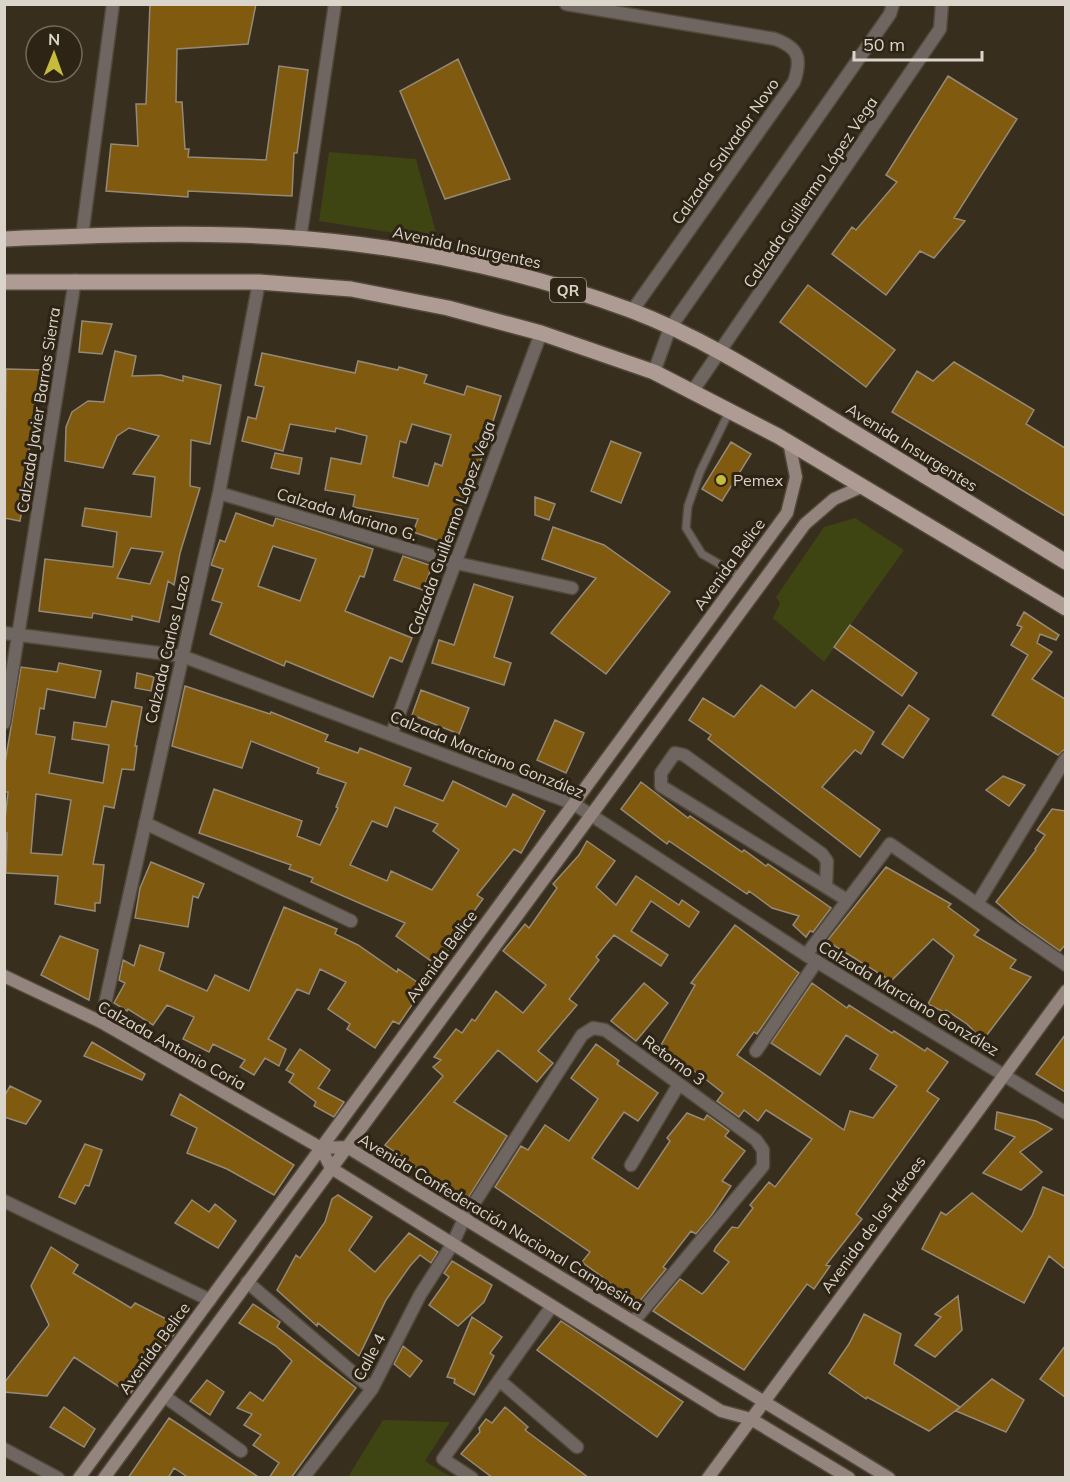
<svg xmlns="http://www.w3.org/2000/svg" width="1070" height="1482" viewBox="0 0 1070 1482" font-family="Mulish,sans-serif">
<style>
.green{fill:#3e4412}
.building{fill:#805a0e;stroke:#958977;stroke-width:1.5;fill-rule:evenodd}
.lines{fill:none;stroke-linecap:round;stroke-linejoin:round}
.lane-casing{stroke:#52493a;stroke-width:10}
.street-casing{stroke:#52493a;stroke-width:15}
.secondary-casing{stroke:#52493a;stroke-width:15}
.primary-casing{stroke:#52493a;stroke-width:18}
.lane{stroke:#6f6662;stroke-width:7}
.street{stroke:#6f6662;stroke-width:12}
.secondary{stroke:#93847e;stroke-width:12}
.primary{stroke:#ae9b94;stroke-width:15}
.poi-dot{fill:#c7bb3c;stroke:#2e2415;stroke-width:2}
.labels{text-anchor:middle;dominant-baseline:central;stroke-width:6;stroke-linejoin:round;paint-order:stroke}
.shield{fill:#2e2415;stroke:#a79f94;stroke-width:1.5}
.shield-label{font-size:15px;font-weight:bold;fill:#dbd4ca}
.street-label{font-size:16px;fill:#dbd4ca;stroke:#2e2415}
.poi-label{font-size:16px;fill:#dbd4ca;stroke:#2e2415;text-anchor:start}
</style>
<rect width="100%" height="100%" fill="#382e1e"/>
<path class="green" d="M329 152 416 159 438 240 319 221Z
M855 518 904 550 824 662 773 618 780 603 776 597 824 527Z
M383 1420 450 1422 425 1461 451 1477H348Z"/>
<path class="building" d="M150 4H256L248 44 177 49 176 102H182L185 149H189L188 157 266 160 279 66 308 70 297 153H294L292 196 188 191V197L106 191 111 144 138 146 136 104H146Z
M458 59 510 179 445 199 400 91Z
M948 76 1017 119 954 218 965 221 934 258 920 251 886 295 832 254 852 227 856 230 897 182 886 175Z
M808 285 895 350 866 387 780 322Z
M82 321 112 324 102 354 79 352Z
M115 351 136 356 132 376 161 375 183 381V376L221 385 210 444 191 440 190 486 200 488 180 553 174 585 168 581 159 622 132 616V620L93 613 92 618 39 611 45 559 113 567 117 532 82 526 85 508 151 517 155 477 133 474 159 436 129 428 117 436 103 468 65 461 66 427 72 412 88 401 104 402ZM131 548 163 552 150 584 117 578Z
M262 353 355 373 358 361 398 370 399 367 427 375 424 383 464 395 467 386 501 396 480 463 476 461 449 544 413 532 418 519 353 507 355 495 325 490 331 458 361 464 367 436 336 428 335 432 290 424 283 451 242 441 248 417 256 419 264 387 255 385ZM412 424 451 435 442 466 435 463 428 486 393 477 400 441 406 443Z
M954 362 1034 410 1026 424 1065 448V516L892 412 917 371 933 381Z
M6 369 44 370 23 483 26 484 20 521 4 518Z
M611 441 641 453 621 503 591 491Z
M731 442 751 454 722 501 702 489Z
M275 453 302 458 299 474 271 468Z
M535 497 555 504 549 520 535 515Z
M236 513 273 526 276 518 373 549 364 577 360 576 345 611 412 638 402 662 390 657 373 697 286 661 284 666 210 634 222 603 212 600 223 569 211 565 220 540 225 542ZM273 546 316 559 300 601 258 586Z
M553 527 604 545 670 592 606 674 551 633 596 578 542 559Z
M403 556 432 566 423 590 394 580Z
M474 584 513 597 494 657 511 663 504 685 432 663 439 640 454 645Z
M1024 612 1059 635 1056 640 1040 634 1037 643 1052 652 1032 679 1065 699V749L1058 755 992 715 1028 655 1011 645 1022 627 1017 625Z
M850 625 917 673 902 696 834 647Z
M59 663 101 671 95 698 47 689 44 709 40 708 36 734 55 737 49 773 103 783 109 745 72 739 74 722 106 727 112 701 142 707 135 746H137L134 770 122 769 114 808 104 806 93 864 104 865 100 903H95V911L55 904 58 876 6 873 7 833H4V829L8 792H4V769L21 667 57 672ZM36 794 71 800 62 855 31 853Z
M137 673 154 677 151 691 135 688Z
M761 685 795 708 812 690 874 732 861 754 855 750 822 787 880 830 860 857 708 739 711 735 689 720 703 698 734 717Z
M185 686 270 714 271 712 328 735 325 741 358 753 360 748 411 768 404 785 443 801 453 781 506 807 513 794 545 811 521 853 514 849 477 895 483 899 447 948 449 949 438 966 396 936 405 923 311 882 313 878 289 869 291 865 199 833 214 789 302 821 297 836 320 845 338 808 336 807 346 783 317 773 319 768 251 741 242 768 172 746ZM395 807 438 824 433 831 459 850 432 890 391 871 387 881 350 865 372 821 387 827Z
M421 690 469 708 459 734 412 715Z
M909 705 929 719 903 758 882 744Z
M555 720 584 733 566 773 537 760Z
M1003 776 1025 785 1009 806 986 790Z
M641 782 688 818 690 816 742 852 744 850 766 866 768 864 831 908 813 932 810 931 806 937 793 925 799 916 772 908 749 891 747 894 669 841 667 844 621 809Z
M1052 809 1065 811V945L1060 951 1019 922 996 902 1036 850 1035 849 1045 835 1037 830Z
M587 841 615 861 596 887 616 905 636 876 679 905 682 900 699 912 689 927 651 901 631 931 668 955 661 966 614 935 596 957 599 960 569 999 577 1005 538 1051 553 1063 537 1082 498 1050 454 1102 507 1136 465 1203 385 1145 443 1076 433 1067 441 1060 434 1057 456 1029 462 1033 472 1019 475 1021 496 991 523 1013 546 985 503 951 525 924 529 928 557 888 553 884 579 855Z
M151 862 204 884 198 898 193 896 188 927 135 918 140 888Z
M886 867 951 904 948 907 979 930 974 935 1016 960 1010 968 1031 977 983 1040 967 1024 946 1010 944 1012 928 1004 954 956 933 939 891 981 827 941Z
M284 907 337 929 335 934 358 945 397 972 398 969 424 987 399 1024 393 1021 375 1048 347 1029 350 1024 328 1009 346 982 320 969 309 994 297 989 268 1039 286 1049 279 1066 265 1058 254 1075 240 1067 245 1060 213 1044 209 1052 183 1039 194 1017 167 1005 153 1025 128 1009 127 1011 114 1003 125 983 119 980 123 960 134 966 140 945 164 953 159 970 207 991 215 975 249 991Z
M735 925 799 973 757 1034 754 1032 737 1055 844 1130 850 1111 873 1118 897 1086 870 1069 878 1055 846 1035 820 1075 771 1043 812 983 847 1008 849 1005 892 1033 894 1031 925 1051 927 1048 948 1062 927 1091 939 1099 856 1214 862 1219 826 1265 830 1266 814 1289 807 1284 744 1370 653 1311 680 1279 702 1294 706 1290 729 1262 714 1251 716 1247 732 1227 738 1228 753 1208 750 1205 769 1182 775 1187 812 1139 766 1110 758 1121 744 1110 739 1117 717 1101 723 1093 704 1078 684 1064 677 1071 656 1054 695 985 691 983Z
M60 936 98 950 89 1000 41 975Z
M644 983 668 1003 636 1041 611 1021Z
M1065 1035V1092L1036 1074Z
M92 1042 145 1074 142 1080 84 1056Z
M596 1044 619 1061 617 1064 658 1093 638 1121 624 1112 592 1158 638 1189 670 1141 667 1138 687 1113 704 1120 707 1115 729 1131 725 1136 745 1151 722 1181 731 1186 711 1216 696 1234 691 1231 663 1267 666 1269 639 1302 635 1298 633 1300 582 1262 590 1252 495 1187 521 1146 528 1150 545 1125 569 1141 598 1099 571 1078Z
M300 1049 330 1070 318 1088 344 1102 334 1117 314 1106 316 1102 289 1082 294 1074 286 1070Z
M10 1086 41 1101 26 1124 4 1117V1097Z
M180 1094 294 1165 274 1195 227 1169 187 1153 197 1128 171 1115Z
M997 1112 1036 1121 1052 1129 1020 1152 1042 1172 1021 1190 983 1173 1015 1137 995 1129Z
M85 1144 102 1150 89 1186 85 1185 75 1204 59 1197Z
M1043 1187 1065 1196V1269L1049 1256 1024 1303 922 1249 941 1212 946 1215 972 1193 1022 1232 1032 1216Z
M338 1195 372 1217 349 1250 375 1272 409 1233 438 1252 431 1263 420 1255 410 1266 386 1300 359 1356 318 1323 317 1326 277 1290 296 1255 300 1258 325 1222 332 1199Z
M192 1200 209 1212 215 1204 236 1221 218 1248 175 1223Z
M51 1247 78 1265 73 1273 131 1308 135 1303 180 1326 130 1394 74 1357 47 1396 4 1392V1383L49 1325 31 1286Z
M452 1261 492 1285 484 1302 458 1326 429 1305 449 1277 444 1273Z
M958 1296 962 1330 935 1357 915 1345 941 1317 935 1314Z
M253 1304 280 1322 277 1327 356 1388 291 1478H269L279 1463 253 1445 261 1435 244 1425 252 1414 237 1408 250 1392 263 1401 292 1361 276 1346 239 1323Z
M864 1314 901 1334 894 1364 960 1407 929 1431 867 1397 866 1399 829 1373 849 1344Z
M472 1317 502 1337 490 1353 494 1356 474 1395 454 1383 455 1379 447 1377Z
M561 1321 683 1402 657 1437 537 1350Z
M403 1346 422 1361 410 1377 394 1364Z
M1065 1346V1397L1040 1379Z
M992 1379 1024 1400 1006 1432 956 1411Z
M207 1380 224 1392 210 1415 190 1401Z
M64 1407 95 1429 84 1447 50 1427Z
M505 1407 528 1427 525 1430 589 1478H493L461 1454 480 1432 479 1428 486 1419 492 1423Z
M169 1418 260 1478H189L174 1468 168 1478H128Z"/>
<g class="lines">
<defs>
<path id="lane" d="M729 412 700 472 688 506 686 528 702 554 740 576"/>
<path id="street" d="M566 4 775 39C799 48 802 58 794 82L632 311
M82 236 113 4
M300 239 335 4
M654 372 670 328 890 14 893 4
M692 392 940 29 942 4
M219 493 456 563 572 588
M4 633 182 656 574 804 806 955 1066 1113
M4 723 75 280
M392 733 541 333
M145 823 351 921
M826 887 827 861 822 854 684 755 675 753 661 773V786L826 887 847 900
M977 904 1066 758
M806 955 890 844 1066 965
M101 1022 219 493 259 282
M756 1051 817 961
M631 1165 679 1084
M4 1201 210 1300
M247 1282 372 1389
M499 1380 577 1447
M164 1396 241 1451
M4 1449 58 1478
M303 1478 372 1389 420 1295 452 1245 464 1219 582 1035 593 1028 605 1030 756 1140 763 1150V1166L633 1322
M472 1478 443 1459 552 1306"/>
<path id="secondary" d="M4 976 101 1022 321 1148
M321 1148 347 1147 889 1478
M321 1148 331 1168 721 1411 751 1419 849 1478
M79 1478 787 513 796 477 789 442
M104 1478 805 524 834 499 863 486
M708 1478 1066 991"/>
<path id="primary" d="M4 239C81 236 157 233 233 235 368 238 504 264 630 310 702 337 767 379 832 419 910 467 988 514 1066 562
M4 282H259L351 289 448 308 541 333 654 372 778 436 1066 608"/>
</defs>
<use href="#lane" class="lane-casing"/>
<use href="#street" class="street-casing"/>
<use href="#secondary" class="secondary-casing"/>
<use href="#primary" class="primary-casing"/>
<use href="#lane" class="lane"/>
<use href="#street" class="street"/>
<use href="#secondary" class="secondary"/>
<use href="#primary" class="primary"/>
</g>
<circle class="poi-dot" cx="721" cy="480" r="6"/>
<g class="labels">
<rect class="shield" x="550" y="278" width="36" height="24" rx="4.5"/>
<g class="shield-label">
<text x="568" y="290">QR</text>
</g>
<g class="street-label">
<text transform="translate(725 151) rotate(-55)">Calzada Salvador Novo</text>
<text transform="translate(810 192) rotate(-56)">Calzada Guillermo López Vega</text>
<text transform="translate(467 247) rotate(12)">Avenida Insurgentes</text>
<text transform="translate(38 410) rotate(-81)">Calzada Javier Barros Sierra</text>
<text transform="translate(912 447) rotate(32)">Avenida Insurgentes</text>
<text transform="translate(347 514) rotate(17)">Calzada Mariano G.</text>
<text transform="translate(451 528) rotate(-70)">Calzada Guillermo López Vega</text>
<text transform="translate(729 564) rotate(-54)">Avenida Belice</text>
<text transform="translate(167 649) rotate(-77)">Calzada Carlos Lazo</text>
<text transform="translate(487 754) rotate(22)">Calzada Marciano González</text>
<text transform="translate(441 956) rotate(-54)">Avenida Belice</text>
<text transform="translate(909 998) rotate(31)">Calzada Marciano González</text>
<text transform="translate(172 1045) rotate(29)">Calzada Antonio Coria</text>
<text transform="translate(674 1060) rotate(36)">Retorno 3</text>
<text transform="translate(501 1222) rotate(31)">Avenida Confederación Nacional Campesina</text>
<text transform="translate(873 1224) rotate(-54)">Avenida de los Héroes</text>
<text transform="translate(154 1348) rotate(-54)">Avenida Belice</text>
<text transform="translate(369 1357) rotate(-62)">Calle 4</text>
</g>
<g class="poi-label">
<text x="733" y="480">Pemex</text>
</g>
</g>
<rect width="1070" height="1482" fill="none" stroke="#dbd4ca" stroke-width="12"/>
<g transform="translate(54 54) rotate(1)"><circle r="28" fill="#2e2415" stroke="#736a5d" stroke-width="1.5"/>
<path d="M0-4.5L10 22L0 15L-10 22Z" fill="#c7bb3c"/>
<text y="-9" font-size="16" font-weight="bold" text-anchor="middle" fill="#dbd4ca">N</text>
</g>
<path d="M854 51v9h128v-9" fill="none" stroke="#dbd4ca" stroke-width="3"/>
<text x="863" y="51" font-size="18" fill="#dbd4ca" stroke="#2e2415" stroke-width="4.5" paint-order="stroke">50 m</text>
</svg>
